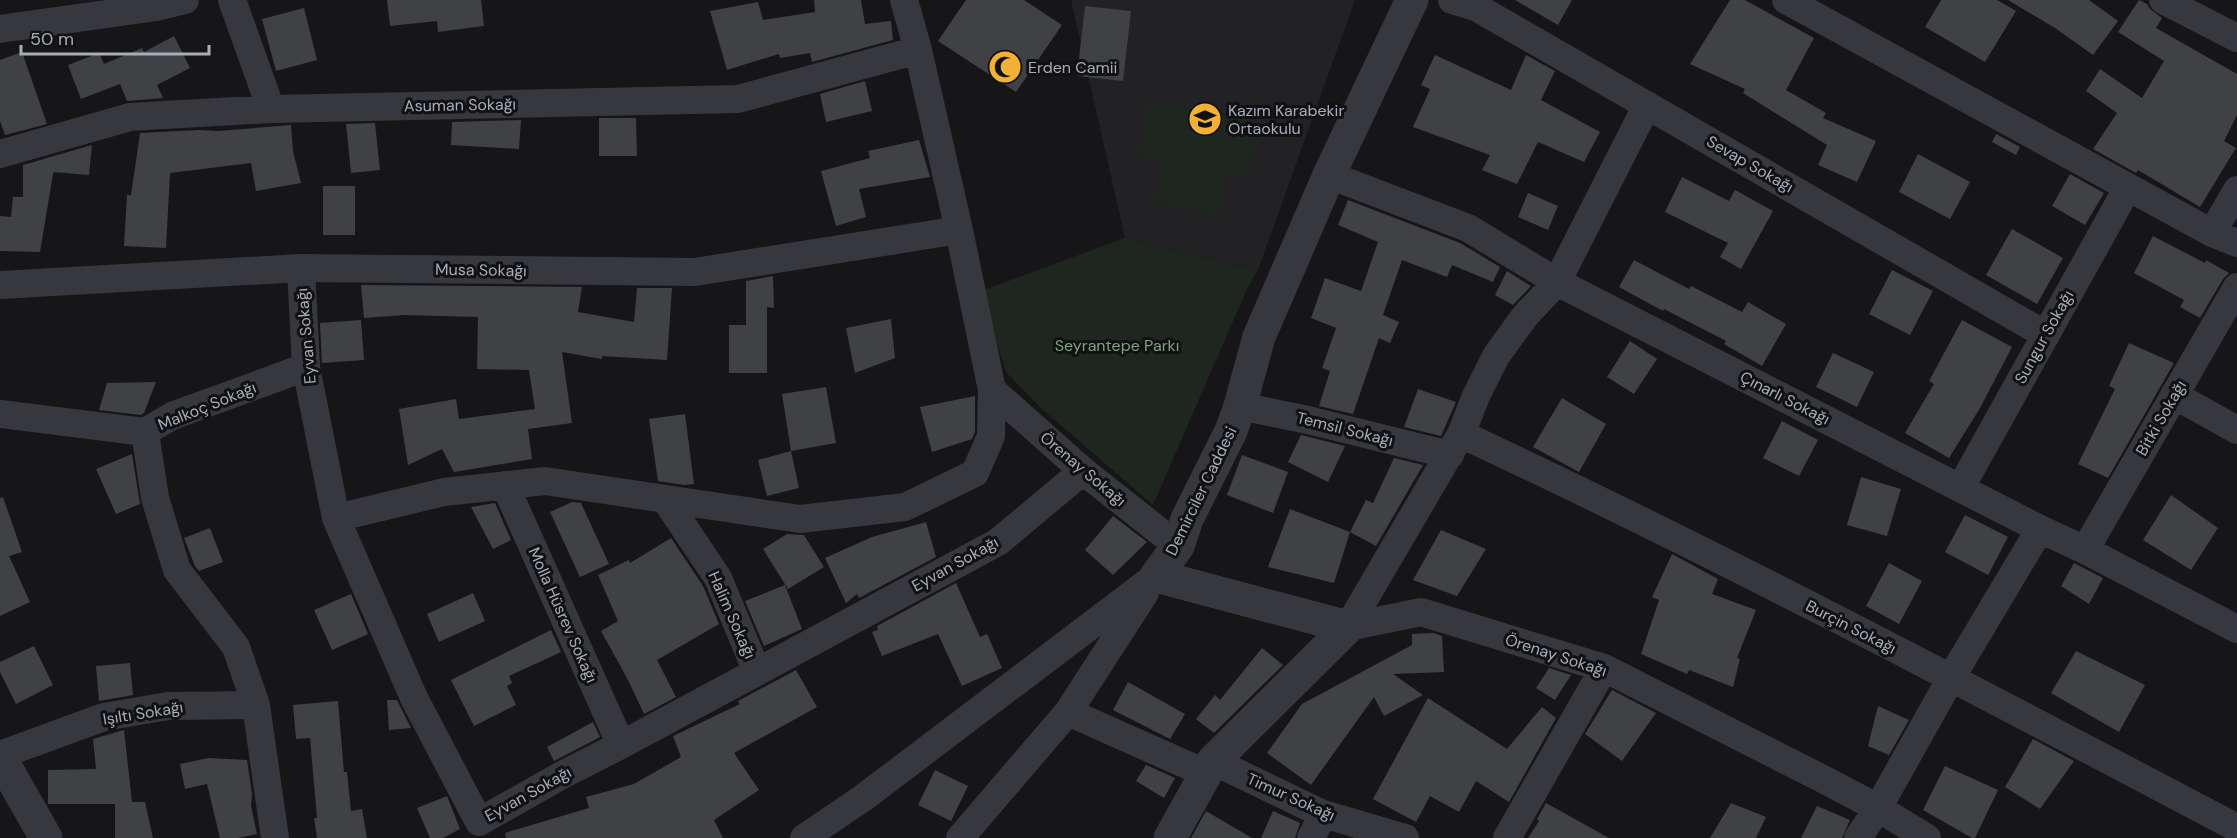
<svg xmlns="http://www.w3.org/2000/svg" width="2237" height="838" viewBox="0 0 2237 838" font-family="'DM Sans',sans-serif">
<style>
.built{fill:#222225}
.park{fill:#1e261f}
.building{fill:#404145}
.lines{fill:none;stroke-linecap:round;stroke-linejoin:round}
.minor{stroke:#37383d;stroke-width:28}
.tertiary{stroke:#37383d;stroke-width:33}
.labels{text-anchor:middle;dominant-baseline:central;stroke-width:6;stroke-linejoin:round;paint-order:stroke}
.poi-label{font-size:16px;fill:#a8adb8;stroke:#111113;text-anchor:start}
.street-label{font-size:16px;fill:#a8adb8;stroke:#111113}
.park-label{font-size:16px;fill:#7fa381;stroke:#111113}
</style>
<rect width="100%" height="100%" fill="#161618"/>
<path class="built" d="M1071 0H1355L1258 270 1125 238Z"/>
<path class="park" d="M1147 101 1259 121 1248 177 1229 174 1221 216 1152 203 1160 161 1137 156Z
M1125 238 1258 270 1247 289 1153 505 1041 408 1006 372 981 291Z"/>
<path class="building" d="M387 0H481L484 26 438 32 437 21 390 26Z
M814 0H861L865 24 891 21 893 40 812 62 810 53 780 58 779 54 727 70 710 11 758 2 763 20 815 12Z
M966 0H1024L1062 25 1016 92 938 41Z
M1515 0H1572L1558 25Z
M1730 0H1745L1814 38 1786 90 1826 113 1823 118 1876 141 1857 182 1818 165 1827 145 1743 93 1745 89 1690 64Z
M1941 0H1997L2016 11 1985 62 1925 27Z
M2008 0H2089L2118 21 2093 55 2055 28Z
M2139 0 2147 4 2150 9 2162 18 2156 28 2237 74V115L2224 141 2236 148 2200 207 2138 170 2136 173 2093 149 2117 113 2086 91 2100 69 2142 98 2164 61 2118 32Z
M1085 6 1131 11 1123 81 1077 76Z
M304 8 317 60 276 71 262 19Z
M174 36 190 68 157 85 163 98 127 101 120 84 81 99 68 65 99 53 104 64 142 48 144 52Z
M22 52 47 124 5 135 0 121V60Z
M1435 55 1511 90 1526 55 1555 71 1541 100 1600 132 1584 162 1538 142 1517 184 1482 170 1490 155 1413 127 1430 89 1421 85Z
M865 81 872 111 826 122 820 94Z
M599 118H636L637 156H599Z
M521 120 519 149 451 145 452 122Z
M375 123 380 170 351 173 346 124Z
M291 125 293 151 301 183 256 191 251 163 170 173 166 248 124 246 127 195H131L140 133 199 130 218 131Z
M1996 134 2020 147 2016 155 1992 142Z
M919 140 930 177 859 189 866 217 836 226 821 171 870 158 868 151Z
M92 145 89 175 54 172 53 174 40 252 0 251V216L11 217 13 197H23V165Z
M1918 154 1970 182 1950 219 1899 192Z
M2070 174 2104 193 2085 225 2052 206Z
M1682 177 1729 201 1735 190 1773 211 1741 269 1720 257 1728 243 1665 212Z
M323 186H355V235H323Z
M1528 193 1558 206 1548 230 1518 217Z
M1348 200 1460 243 1500 267 1493 282 1452 265 1447 277 1402 260 1383 315 1399 322 1390 343 1379 338 1353 414 1319 406 1330 371 1322 368 1336 328 1311 318 1325 278 1361 291 1378 242 1338 225Z
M2012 229 2063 258 2037 304 1986 275Z
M2153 236 2205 263 2206 260 2229 273 2223 279 2200 318 2180 307 2184 300 2134 273Z
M1634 260 1689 289 1691 286 1742 312 1748 302 1786 324 1762 366 1724 344 1726 341 1664 309 1663 311 1619 287Z
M1892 270 1933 291 1910 335 1869 314Z
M1507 271 1531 286 1513 305 1495 295Z
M773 276 774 308 767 307V373H729V325H746V281Z
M361 285 582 287 578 312 634 322 637 288H672L667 360 602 356V359L562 352 572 423 528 429 532 459 454 472 442 449 408 465 399 409 456 399 459 419 535 409 529 370 477 369 478 317 404 315 364 318Z
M891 319 895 358 855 373 846 328Z
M361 320 364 360 322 363 320 323Z
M1962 320 2012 347 1980 408 1949 458 1905 433 1934 384 1929 381Z
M1630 341 1657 359 1634 394 1607 377Z
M2129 343 2174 363 2108 478 2078 464 2115 389 2109 386Z
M1833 353 1874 372 1857 407 1816 387Z
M156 382 144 413 141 415 99 410 107 383Z
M826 387 836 443 791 451 782 394Z
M1418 389 1456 402 1441 436 1404 427Z
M975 396V432L972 439 932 452 920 407Z
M1562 398 1606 424 1579 472 1533 447Z
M685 414 694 484 684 485 658 481 649 419Z
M1782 421 1818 440 1799 476 1763 458Z
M1301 435 1345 446 1328 482 1288 462Z
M791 451 799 488 767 496 758 460Z
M132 454 140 504 116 514 96 469Z
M1242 455 1288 472 1273 513 1227 495Z
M1394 458 1423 465 1376 546 1350 532 1366 500 1373 503Z
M1861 477 1901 489 1887 536 1847 525Z
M2171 495 2218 528 2191 570 2143 540Z
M3 497 22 552 9 556 30 602 0 616V498Z
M572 502 581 503 609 564 580 577 550 512Z
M495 503 511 540 493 549 471 507Z
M1290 509 1350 532 1334 583 1268 567Z
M1965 515 2008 537 1988 575 1945 552Z
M1113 516 1147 542 1113 575 1085 550Z
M926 522 936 557 859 598 857 594 846 603 825 558 872 537Z
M210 528 223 562 199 571 195 566 184 538Z
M1441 530 1486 549 1457 596 1413 580Z
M787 534 804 535 824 567 788 589 763 549Z
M671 538 703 586 719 624 657 660 676 697 644 714 628 680 601 631 618 621 598 575 629 560 630 563Z
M1672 554 1718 579 1712 594 1756 610 1737 658 1740 659 1733 687 1689 670 1687 674 1641 654 1659 600 1652 597Z
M1889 563 1922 581 1899 624 1866 606Z
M2074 563 2103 578 2089 604 2061 586Z
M956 583 980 637 987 634 1002 668 962 686 938 634 882 656 872 632 878 630 877 626Z
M785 585 802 629 764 646 745 601Z
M473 593 485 621 439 642 427 614Z
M351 594 368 634 332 650 314 610Z
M551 630 561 652 509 676 512 683 507 686 516 705 474 726 451 680Z
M1434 633 1442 636 1444 672 1393 674 1423 695 1384 716 1374 697 1311 785 1267 753 1302 704 1412 645V634Z
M34 646 53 685 16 704 0 672V662Z
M1262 648 1283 665 1214 733 1196 719 1215 695 1220 700Z
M2076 651 2145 685 2119 732 2051 693Z
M130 663 133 695 99 701 96 666Z
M1549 668 1571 675 1555 700 1536 688Z
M796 670 817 707 734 753 759 790 714 820 723 838H506L505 833 589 808 586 797 634 784 681 757 673 736 740 704 738 701Z
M1128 682 1185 714 1170 739 1113 710Z
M1612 690 1656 713 1622 761 1585 734Z
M1428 698 1507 749 1542 707 1556 718 1509 802 1476 781 1459 812 1430 796 1416 822 1373 799Z
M387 700H397L411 728 389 730Z
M338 701 344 772H347L351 811 362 809 367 838H317L314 818H317L310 738 296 739 293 705Z
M1878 706 1909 720 1889 755 1868 746Z
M593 722 600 737 554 761 547 747Z
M124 730 132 802H145L153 838H115V804H48V770L96 769 93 739Z
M2033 739 2074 761 2040 809 2005 787Z
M208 758 247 760 252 794 251 806 257 834 238 838H220L207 784 185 789 180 764Z
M1146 765 1175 778 1164 798 1136 781Z
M1945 766 1998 790 1975 838H1972L1923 810Z
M935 770 968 786 951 821 918 805Z
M447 796 460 829 443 838H430L417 808Z
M1546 803 1609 838H1528L1539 821 1537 819Z
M1731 803 1766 817 1756 838H1710Z
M1817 806 1850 820 1842 838H1801Z
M1206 811 1252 838H1191Z
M1273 811 1300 823 1295 838H1261Z"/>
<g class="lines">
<path class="minor" d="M232 0 271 109
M1452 0 1476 7 2046 335
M1786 0 2212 233 2237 243
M2163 0 2237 38
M0 29 157 7 185 0
M0 154 130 117 271 109 738 99 918 50
M1329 175 1468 228 1557 282 2040 529 2085 550 2237 629
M2212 233 2237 190
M301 268 306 367 336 518 414 698 479 822 562 775 621 745 998 542 1083 471
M0 285 301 268 695 272 959 230
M992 390 1083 471 1178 546
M2174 395 2237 430
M1240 406 1308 420 1450 455
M0 414 145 432
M1461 434C1724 557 1981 693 2237 828
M505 485 621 745
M1961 487 2128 187
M665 499 718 578 757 672
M336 518 444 492 545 481 800 519 905 507 975 473 991 436 992 390 959 230 918 50 904 0
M2085 550 2237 287
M1348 627 1421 612 1604 668 1821 778 1878 808 1927 838
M1348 627 1461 434 1476 396 1496 356 1525 316 1557 282 1647 105
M1068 712 1205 773
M0 755 104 717 168 706 256 705
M1213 761 1323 814 1405 838
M275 838 256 705 236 647 177 570 155 498 145 432 172 416 306 367
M804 838 863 798 1156 576
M960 838 1068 712 1145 593
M1311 838 1323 814
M1507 838 1604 668
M1858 838 1878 808 1951 678 2040 529"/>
<path class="tertiary" d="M1348 627 1156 576 1178 546 1187 519 1231 431 1240 406 1259 337 1329 175 1412 0
M0 757 46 838
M1170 838 1213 761 1348 627"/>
</g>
<defs>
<symbol id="mosque-disc" viewBox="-11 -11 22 22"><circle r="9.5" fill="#f2b134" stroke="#111113"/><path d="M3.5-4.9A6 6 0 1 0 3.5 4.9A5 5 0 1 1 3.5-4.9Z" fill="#111"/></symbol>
<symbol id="school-disc" viewBox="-11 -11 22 22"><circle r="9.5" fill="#f2b134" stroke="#111113"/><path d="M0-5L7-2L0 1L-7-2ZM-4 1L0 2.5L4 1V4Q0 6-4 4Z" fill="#111"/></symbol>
</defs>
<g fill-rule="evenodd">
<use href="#mosque-disc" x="986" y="48" width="38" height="38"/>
<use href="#school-disc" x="1186" y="100" width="38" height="38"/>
</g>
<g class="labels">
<g class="poi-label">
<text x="1028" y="67">Erden Camii</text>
<text x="1228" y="110">Kazım Karabekir<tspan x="1228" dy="18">Ortaokulu</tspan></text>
</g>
<g class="street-label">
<text transform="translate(460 105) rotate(-1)">Asuman Sokağı</text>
<text transform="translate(1750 164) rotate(30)">Sevap Sokağı</text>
<text transform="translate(481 270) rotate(1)">Musa Sokağı</text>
<text transform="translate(306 336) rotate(-95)">Eyvan Sokağı</text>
<text transform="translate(2044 337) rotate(-61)">Sungur Sokağı</text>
<text transform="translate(1785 398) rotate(27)">Çınarlı Sokağı</text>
<text transform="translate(207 406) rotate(-22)">Malkoç Sokağı</text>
<text transform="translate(2161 418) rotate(-60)">Bitki Sokağı</text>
<text transform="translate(1345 429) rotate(14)">Temsil Sokağı</text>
<text transform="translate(1083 469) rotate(40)">Örenay Sokağı</text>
<text transform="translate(1201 491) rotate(-64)">Demirciler Caddesi</text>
<text transform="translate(955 564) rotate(-29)">Eyvan Sokağı</text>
<text transform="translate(563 615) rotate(66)">Molla Hüsrev Sokağı</text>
<text transform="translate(732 615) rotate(66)">Halim Sokağı</text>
<text transform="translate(1851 627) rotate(27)">Burçin Sokağı</text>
<text transform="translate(1556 655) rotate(18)">Örenay Sokağı</text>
<text transform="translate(143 713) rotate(-9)">Işıltı Sokağı</text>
<text transform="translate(528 794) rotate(-29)">Eyvan Sokağı</text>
<text transform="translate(1291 797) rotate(24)">Timur Sokağı</text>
</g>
<g class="park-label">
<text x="1117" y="345">Seyrantepe Parkı</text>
</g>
</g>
<path d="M21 45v9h188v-9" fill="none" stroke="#a8adb8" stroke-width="3"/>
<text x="30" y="45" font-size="18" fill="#a8adb8" stroke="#111113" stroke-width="4.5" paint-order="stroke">50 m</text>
</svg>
